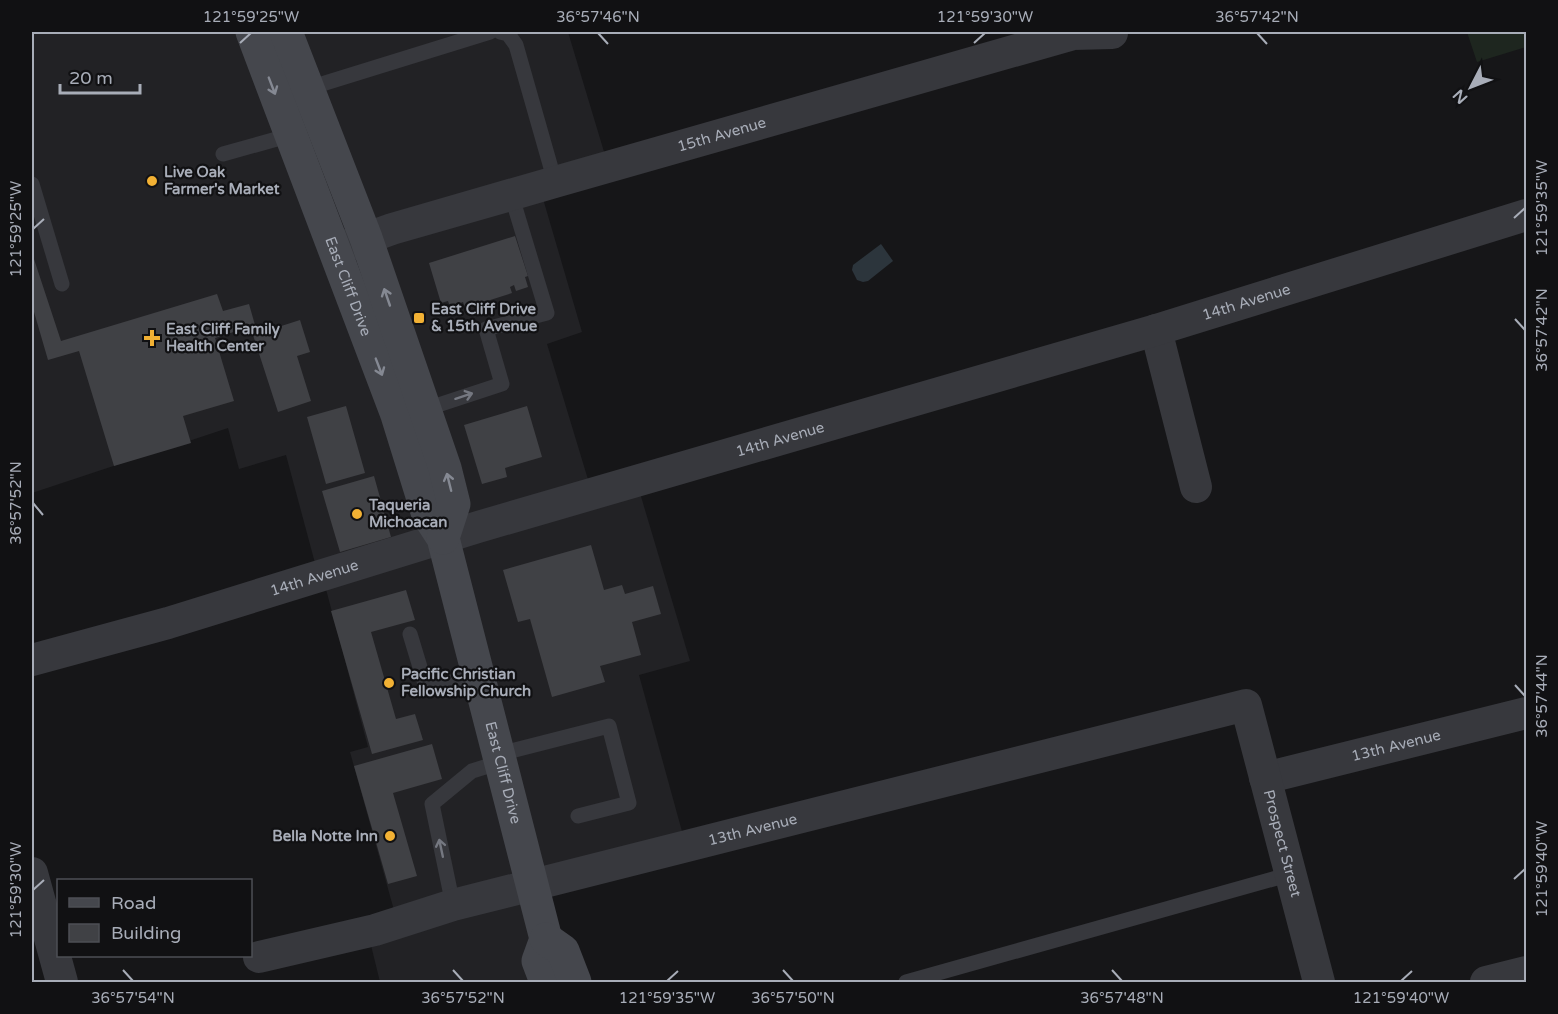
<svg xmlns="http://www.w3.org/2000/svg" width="1558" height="1014" viewBox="0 0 1558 1014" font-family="'Varela Round',sans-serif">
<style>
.built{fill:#222225}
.green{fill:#1e261f}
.water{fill:#2c353c}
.building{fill:#404145}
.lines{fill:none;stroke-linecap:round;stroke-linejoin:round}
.service{stroke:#37383d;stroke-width:15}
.minor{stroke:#37383d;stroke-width:32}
.secondary{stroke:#45474d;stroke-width:33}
.oneway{stroke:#858993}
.oneway2{stroke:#757881}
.ticks{fill:none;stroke:#a8adb8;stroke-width:2}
.poi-dot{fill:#f2b134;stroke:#111113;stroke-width:2}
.labels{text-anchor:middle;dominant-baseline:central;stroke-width:4.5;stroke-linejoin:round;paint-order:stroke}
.street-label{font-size:15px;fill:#a8adb8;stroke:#111113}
.poi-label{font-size:15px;font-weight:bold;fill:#a8adb8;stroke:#111113;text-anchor:start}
.neatline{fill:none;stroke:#a8adb8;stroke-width:2}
.ticks-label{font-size:15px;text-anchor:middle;fill:#a8adb8}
</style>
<rect width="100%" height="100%" fill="#161618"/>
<path class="built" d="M32 32H568L608 165 539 185 582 332 547 344 593 496 637 483 690 661 639 675 686 846 536 885 564 982H380L367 929 397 921 350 752 368 747 323 578H319L286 455 239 469 228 428 32 493Z"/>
<path class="green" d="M1467 32H1526V47L1477 62Z"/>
<path class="water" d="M881 244 893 261 868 281 863 282 857 280 852 270 853 265Z"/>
<path class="building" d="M515 236 528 276 525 277 528 287 516 291 514 285 510 287 512 293 465 308 463 302 450 307 448 301 441 303 429 263Z
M32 253 61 341 217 294 223 311 249 304 255 325 215 338 234 401 183 416 191 443 114 466 79 351 48 360 32 305Z
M300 320 310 352 297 356 311 401 278 412 253 335Z
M346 406 365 473 326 484 307 417Z
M527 406 542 457 505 468 507 477 482 484 464 425Z
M374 476 391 537 340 552 322 491Z
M591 545 604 590 622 585 625 594 653 586 661 614 632 622 641 655 600 666 605 682 552 697 530 619 518 622 503 570Z
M406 590 415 620 371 632 396 719 415 714 423 740 372 754 331 611Z
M432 744 442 779 393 793 417 876 388 884 354 766Z"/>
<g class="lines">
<path class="service" d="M500 32 508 34 516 45 555 182
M309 88 490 32
M223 154 291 135
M32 184 62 284
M426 409 502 384 486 329 547 313 511 194
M410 634 426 687 479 676
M499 754 609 726 629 803 578 816
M453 905 432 804 472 771 501 762
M906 982 1291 874"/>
<g class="minor">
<path id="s1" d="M342 247 392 229 555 182 1073 34 1112 33"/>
<path d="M1156 330 1196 487"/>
<path id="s2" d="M32 660 168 623 478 527 1156 330 1526 215"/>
<path id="s3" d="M1265 778 1526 713"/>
<path d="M32 873 62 982"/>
<path id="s4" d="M259 957 375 930 453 905 1246 705 1319 982"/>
<path d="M1486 982 1526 972"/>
</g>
<g class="secondary">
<path id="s5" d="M252 32 397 415 428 515 443 538 546 939 538 961 546 982"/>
<path d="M286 32 366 238 445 468 454 504 443 538"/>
<path d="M546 939 563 951 575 982"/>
</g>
</g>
<defs><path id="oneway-shaft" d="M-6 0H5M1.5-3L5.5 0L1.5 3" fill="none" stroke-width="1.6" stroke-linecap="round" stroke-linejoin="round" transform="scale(1.5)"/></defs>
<g class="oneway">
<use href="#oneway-shaft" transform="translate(272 86) rotate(69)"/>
<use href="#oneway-shaft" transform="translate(387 297) rotate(-109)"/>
<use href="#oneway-shaft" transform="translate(379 367) rotate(69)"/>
<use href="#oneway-shaft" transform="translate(449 482) rotate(-104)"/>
</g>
<g class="oneway2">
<use href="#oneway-shaft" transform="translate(464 396) rotate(-18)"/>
<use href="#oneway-shaft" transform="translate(441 848) rotate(-102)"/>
</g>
<path class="ticks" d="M598 33 608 44M1257 33 1267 44M240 43 251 33M974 43 985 33M1514 218 1525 208M33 229 44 219M1515 319 1525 330M33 503 43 515M1515 685 1525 696M1514 879 1525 869M33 890 44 880M123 970 133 981M453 970 463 981M783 970 793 981M1112 970 1122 981M667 981 678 971M1401 981 1412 971"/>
<g class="poi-dot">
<circle cx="152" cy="181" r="6"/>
<rect x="413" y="312" width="12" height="12" rx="3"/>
<path d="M149 329h6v6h6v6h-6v6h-6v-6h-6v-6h6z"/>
<circle cx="357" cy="514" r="6"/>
<circle cx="389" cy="683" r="6"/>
<circle cx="390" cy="836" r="6"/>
</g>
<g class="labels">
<g class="street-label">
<text stroke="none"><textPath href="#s1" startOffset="396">15th Avenue</textPath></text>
<text stroke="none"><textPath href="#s5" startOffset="272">East Cliff Drive</textPath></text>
<text stroke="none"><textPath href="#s2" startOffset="1266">14th Avenue</textPath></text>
<text stroke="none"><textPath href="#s2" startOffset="780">14th Avenue</textPath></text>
<text stroke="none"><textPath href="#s2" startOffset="294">14th Avenue</textPath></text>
<text stroke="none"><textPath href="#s3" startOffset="135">13th Avenue</textPath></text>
<text stroke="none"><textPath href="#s5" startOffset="784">East Cliff Drive</textPath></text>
<text stroke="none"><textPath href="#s4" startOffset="510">13th Avenue</textPath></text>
<text stroke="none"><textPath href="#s4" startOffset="1162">Prospect Street</textPath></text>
</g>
<g class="poi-label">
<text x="164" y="172">Live Oak<tspan x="164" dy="17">Farmer's Market</tspan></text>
<text x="431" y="309">East Cliff Drive<tspan x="431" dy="17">&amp; 15th Avenue</tspan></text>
<text x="166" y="329">East Cliff Family<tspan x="166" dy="17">Health Center</tspan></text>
<text x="369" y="505">Taqueria<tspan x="369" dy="17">Michoacan</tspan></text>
<text x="401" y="674">Pacific Christian<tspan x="401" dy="17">Fellowship Church</tspan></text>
<text x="378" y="836" text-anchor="end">Bella Notte Inn</text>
</g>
</g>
<rect width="1558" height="1014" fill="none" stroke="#111113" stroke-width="66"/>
<rect x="57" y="879" width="195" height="78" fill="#111113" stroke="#4d4f55" stroke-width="1.5"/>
<rect x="69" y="898" width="30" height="9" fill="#45474d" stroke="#4d4f55" stroke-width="1.5"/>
<text x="111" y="909" font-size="18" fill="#a8adb8">Road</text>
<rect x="69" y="924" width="30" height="18" fill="#404145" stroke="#4d4f55" stroke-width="1.5"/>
<text x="111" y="939" font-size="18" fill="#a8adb8">Building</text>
<g transform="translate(1471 87) rotate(228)" stroke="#111113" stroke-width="4.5" paint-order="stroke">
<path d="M0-4.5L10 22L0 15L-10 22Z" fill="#a8adb8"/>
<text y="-9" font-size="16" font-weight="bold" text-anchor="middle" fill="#a8adb8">N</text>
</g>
<path d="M60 84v9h80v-9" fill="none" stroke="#a8adb8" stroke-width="3"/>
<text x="69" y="84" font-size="18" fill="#a8adb8" stroke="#111113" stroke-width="4.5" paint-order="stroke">20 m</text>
<rect x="33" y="33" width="1492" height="948" class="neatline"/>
<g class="ticks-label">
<text x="251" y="22">121°59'25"W</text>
<text x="598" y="22">36°57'46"N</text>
<text x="985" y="22">121°59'30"W</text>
<text x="1257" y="22">36°57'42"N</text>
<text transform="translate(1542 208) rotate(-90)" y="5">121°59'35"W</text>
<text transform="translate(16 229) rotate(-90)" y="5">121°59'25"W</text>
<text transform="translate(1542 330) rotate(-90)" y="5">36°57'42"N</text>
<text transform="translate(16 503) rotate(-90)" y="5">36°57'52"N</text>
<text transform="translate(1542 696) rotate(-90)" y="5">36°57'44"N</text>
<text transform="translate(1542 869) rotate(-90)" y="5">121°59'40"W</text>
<text transform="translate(16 890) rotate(-90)" y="5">121°59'30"W</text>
<text x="133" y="1003">36°57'54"N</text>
<text x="463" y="1003">36°57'52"N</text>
<text x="667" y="1003">121°59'35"W</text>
<text x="793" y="1003">36°57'50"N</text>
<text x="1122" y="1003">36°57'48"N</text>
<text x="1401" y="1003">121°59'40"W</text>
</g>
</svg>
